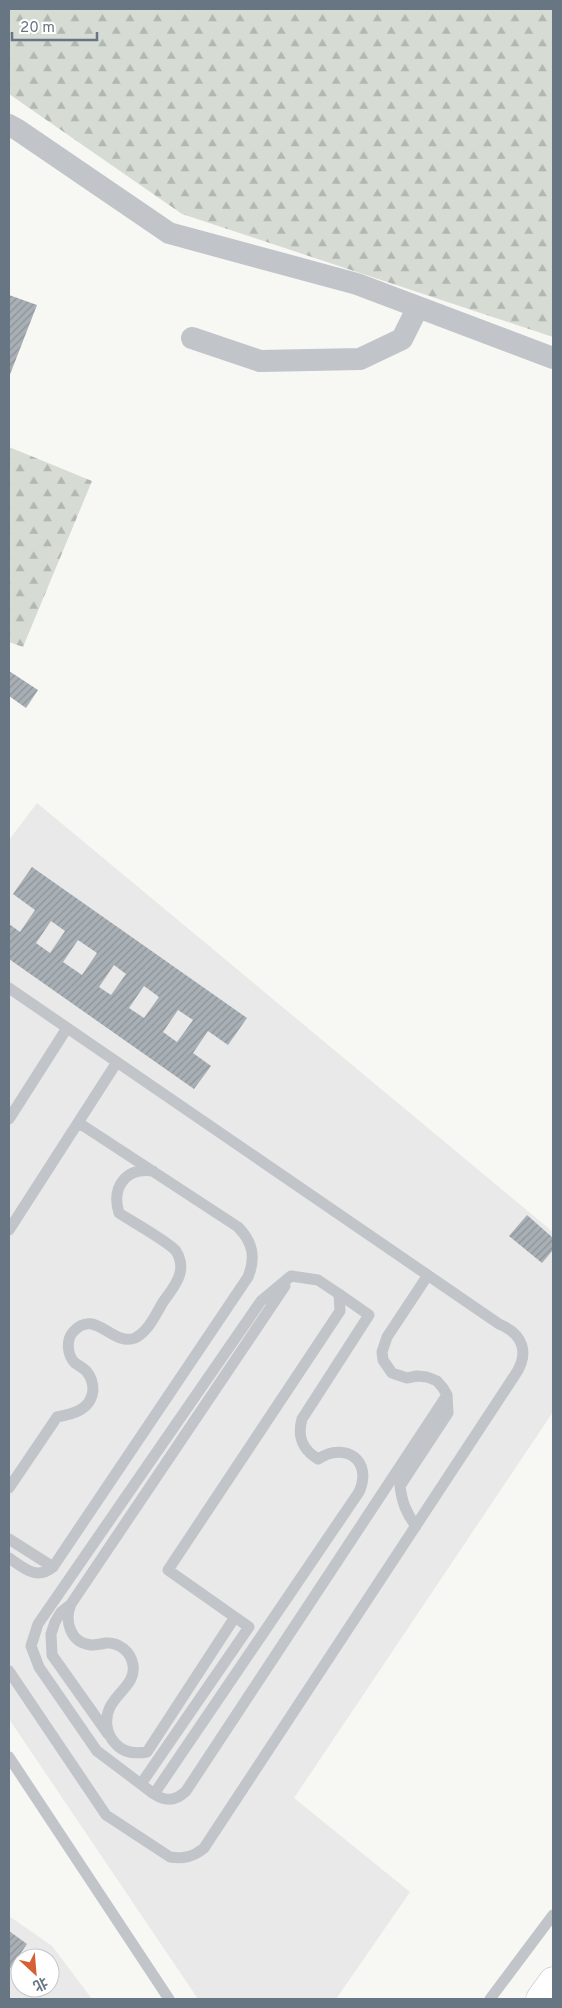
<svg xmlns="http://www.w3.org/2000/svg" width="562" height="2008" viewBox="0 0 562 2008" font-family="Overpass,'Noto Sans SC',sans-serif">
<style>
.built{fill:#e8e9e8;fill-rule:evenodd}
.forest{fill:url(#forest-firs)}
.building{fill:url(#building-hatch);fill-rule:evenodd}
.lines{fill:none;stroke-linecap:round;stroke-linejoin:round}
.primary-casing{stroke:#b4b8bc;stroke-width:29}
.lane{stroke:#c1c4c8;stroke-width:11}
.street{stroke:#c1c4c8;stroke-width:22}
.primary{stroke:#fff;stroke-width:28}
</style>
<defs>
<pattern id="forest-firs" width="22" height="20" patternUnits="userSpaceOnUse" patternTransform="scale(1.25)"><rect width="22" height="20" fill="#d6dcd4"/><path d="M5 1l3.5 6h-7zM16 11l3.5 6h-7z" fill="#b1b7b1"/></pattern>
<pattern id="building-hatch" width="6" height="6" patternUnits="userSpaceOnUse" patternTransform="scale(1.25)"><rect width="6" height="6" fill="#a8afb5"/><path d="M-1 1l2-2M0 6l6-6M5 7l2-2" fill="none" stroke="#8d9399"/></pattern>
</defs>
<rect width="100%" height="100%" fill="#f7f7f4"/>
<path class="built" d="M37 803 553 1232V1412L294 1798 410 1892 336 1999H198L9 1719V840Z
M9 1916 52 1946 92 1999H9ZM20 1958H50V1988H20Z"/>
<path class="forest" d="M9 9H553V337L182 214 9 94Z
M9 447 92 481 23 647 9 642Z"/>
<path class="building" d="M9 295 37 305 9 377Z
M9 671 38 690 26 708 9 696Z
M32 867 247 1018 228 1045 208 1031 193 1053 211 1066 194 1089 9 959V924L20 932 35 910 13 894ZM51 921 65 931 50 953 36 943ZM78 940 97 953 82 975 63 962ZM114 965 126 974 111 995 99 987ZM144 986 159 997 144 1018 129 1008ZM178 1010 193 1020 177 1042 163 1032Z
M527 1215 553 1238V1250L542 1263 509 1236Z
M9 1931 27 1944 9 1970Z"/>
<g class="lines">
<defs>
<path id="primary" d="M540 1999 553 1981"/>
</defs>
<use href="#primary" class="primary-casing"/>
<path class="lane" d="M9 988 499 1324C523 1334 530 1353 515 1375L204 1848C193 1857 184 1859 170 1857L106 1815 9 1671
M9 1119 67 1028
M9 1230 117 1062
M9 1488 57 1417C73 1414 91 1410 93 1390 93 1384 91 1377 87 1372 84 1368 79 1366 75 1363 67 1355 66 1340 73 1332 95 1307 112 1347 135 1338 148 1332 156 1314 163 1302 169 1294 178 1283 180 1273 182 1266 180 1257 176 1251 169 1242 131 1221 119 1213 111 1187 126 1167 153 1171
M416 1526C406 1513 402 1502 400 1486L448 1413 447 1395 443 1388 437 1381 427 1377 417 1376 407 1378 392 1373 383 1360 382 1352 387 1337 428 1275
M9 1539 53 1567
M9 1558C23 1567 36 1581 53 1567L248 1277C256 1258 253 1242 238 1227L79 1123
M70 1605 61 1612 55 1622 51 1634 52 1655 108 1734
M235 1617 147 1752C135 1754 123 1753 115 1743 110 1738 108 1733 107 1726 103 1696 137 1689 133 1665 131 1652 119 1642 106 1643 101 1644 96 1645 91 1645 70 1643 64 1620 71 1604L285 1286
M9 1757 169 1999
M141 1784 249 1627 168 1570 340 1311 339 1294 318 1280 291 1276 261 1301 38 1624 31 1646 39 1667 97 1751 154 1794C166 1802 176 1801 186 1791L447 1395
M154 1794 359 1492C373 1461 346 1441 318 1459 302 1449 297 1437 302 1419L369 1315 339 1294
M490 1999 553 1915"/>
<path class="street" d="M9 125 18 130 169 233 357 284 553 358
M192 338 260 361 360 359 402 339 418 307"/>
<use href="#primary" class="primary"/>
</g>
<rect width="562" height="2008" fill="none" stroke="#687683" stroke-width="20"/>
<g transform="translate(35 1973) rotate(154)"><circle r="24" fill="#ffffff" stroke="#c3c8cd"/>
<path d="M0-4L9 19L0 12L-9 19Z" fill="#d56036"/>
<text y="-8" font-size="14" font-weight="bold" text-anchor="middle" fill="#687683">北</text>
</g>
<path d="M12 32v8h85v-8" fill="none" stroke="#687683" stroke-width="2.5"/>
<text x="20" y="32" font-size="15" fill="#687683" stroke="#ffffff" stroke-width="4" paint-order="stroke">20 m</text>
</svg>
